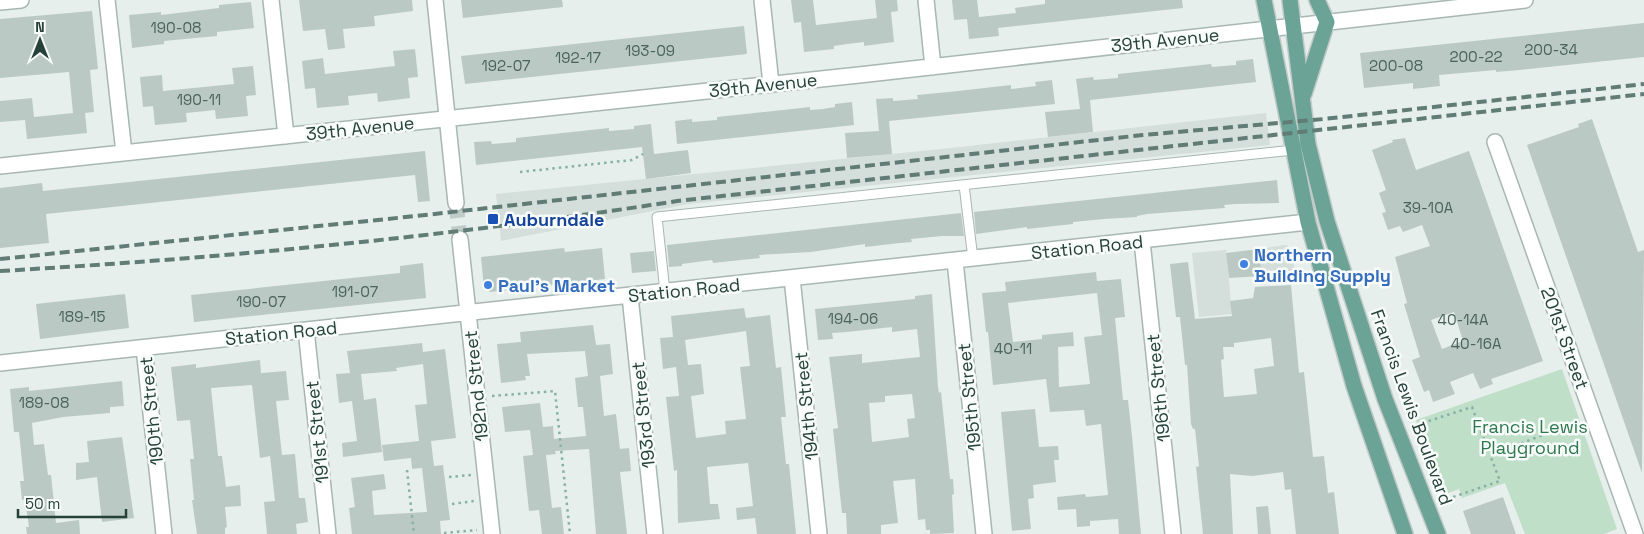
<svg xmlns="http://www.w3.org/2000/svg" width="1644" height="534" viewBox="0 0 1644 534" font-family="'Space Grotesk',sans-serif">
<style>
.built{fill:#d4deda}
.green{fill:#c0dfc9}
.building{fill:#bbc9c4;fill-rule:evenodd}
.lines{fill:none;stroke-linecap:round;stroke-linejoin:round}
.street-tunnel{stroke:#bfccc8;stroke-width:15;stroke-dasharray:15 8;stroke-linecap:butt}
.lane-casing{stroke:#a8b7b2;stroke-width:11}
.street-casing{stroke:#a8b7b2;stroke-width:18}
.primary-casing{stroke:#c2cac8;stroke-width:18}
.path{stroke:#87b1a6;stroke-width:2.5;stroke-dasharray:2.5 4;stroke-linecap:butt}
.lane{stroke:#fff;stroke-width:9}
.street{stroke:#fff;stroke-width:15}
.primary{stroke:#6ba397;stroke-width:15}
.rail{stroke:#607c75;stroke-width:4;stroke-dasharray:10 5;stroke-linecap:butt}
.transit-dot{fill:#1a4fb4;stroke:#f7fbf9;stroke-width:2}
.shop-dot{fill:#3f7fe0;stroke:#f7fbf9;stroke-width:2}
.labels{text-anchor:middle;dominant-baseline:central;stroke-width:5;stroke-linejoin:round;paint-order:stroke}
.number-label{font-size:15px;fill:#4a635c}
.street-label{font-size:18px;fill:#25413a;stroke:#f7fbf9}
.transit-label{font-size:18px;font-weight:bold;fill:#164399;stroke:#f7fbf9;text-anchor:start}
.shop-label{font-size:18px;font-weight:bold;fill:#366cbe;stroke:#f7fbf9;text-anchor:start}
.park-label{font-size:18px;fill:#2f774e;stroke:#f7fbf9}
</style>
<rect width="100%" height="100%" fill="#e6efeb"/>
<path class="built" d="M1266 113 1270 145 688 204 501 241 496 194 951 148Z
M1285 245 1288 246 1296 271 1262 276 1259 249Z
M1226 250 1232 314 1199 317 1192 253Z"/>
<path class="green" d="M1562 369 1617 529 1604 534H1525L1505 483 1462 498 1459 489 1441 496 1416 420Z"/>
<path class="building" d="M299 0H412L413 11 374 16 375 26 343 29 345 48 328 50 325 29 303 31Z
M461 0H562L563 7 463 18Z
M791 0H813L816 25 877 18 875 0H897L898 11 891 12 894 42 864 46V42L847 44 834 46V49L804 52 801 22 794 23Z
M952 0H977L979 17 1016 13 1015 8 1045 4V0H1182L1183 8 998 28 999 36 969 39 967 19 954 20Z
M251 2 254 28 217 32V36L164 41V44L132 48 129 15 161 12V15L219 8V5Z
M92 11 98 69 90 70 94 112 85 113 87 133 27 139 25 120 0 122V101L32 98 34 117 73 113 69 72 0 78V19Z
M1644 23V57L1520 70 1496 72V70L1439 75 1440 86 1413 89V83L1364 88 1360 53Z
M744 26 747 54 465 84 461 56Z
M415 49 418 77 408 78 410 98 378 102 377 93 348 96 349 105 317 108 315 88 305 89 302 61 323 58 325 74 395 66 393 51Z
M1253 59 1256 82 1090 100 1093 132 1048 137 1045 112 1080 109 1076 79 1093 77 1094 80 1118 78V74L1211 64 1212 67 1223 66 1236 65V61Z
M253 66 256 95 246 96 248 116 216 119 215 110 186 113 187 122 155 125 153 106 143 107 140 77 162 75 163 91 234 84 232 68Z
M1052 80 1055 104 889 121 892 154 847 158 845 133 879 131 876 99 893 98V101L918 99 917 95 949 92 1011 85V89L1036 86 1035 82Z
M852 102 854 125 677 144 675 121 692 119V122L704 121 717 120V117L810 107V110L823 109 835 107V104Z
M1592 119 1638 252 1644 250 1642 473 1527 145 1579 127 1578 124Z
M651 124 654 154 688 150 691 173 646 179 642 147 476 165 474 142 491 141 492 144 516 142V138L609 128V131L634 129V126Z
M1405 138 1416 170 1469 151 1543 361 1491 379 1493 384 1480 389 1473 373 1450 382 1455 394 1433 402 1429 390 1424 392 1412 360 1420 357 1404 304 1407 303 1395 257 1430 246 1422 225 1403 232 1400 226 1388 230 1382 213 1386 212 1379 193 1386 190 1372 150 1393 142 1392 140ZM1454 312 1463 341 1442 349 1431 320Z
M425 151 430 201 418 202 415 175 94 209 46 214 49 243 0 248V188L42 183 43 191Z
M1277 180 1279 203 1235 204 1224 205 1225 208 1147 214 1137 216V217L1104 219 1073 222V224L1027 229V227L976 234 974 212Z
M961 213 964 236H942L911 239 912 242 900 243 865 247V244L811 252 759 255 760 258 713 263 712 260 682 264V266L669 267 667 245Z
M564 248 565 252 602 248 605 279 490 292 484 288 481 257Z
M1259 249 1262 276 1229 278 1226 253Z
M654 251 656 271 632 273 630 253Z
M1188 262 1195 319 1232 316 1230 301 1253 298 1255 287 1291 285 1299 373 1304 372 1313 457 1324 456 1328 493 1334 492 1339 534H1296L1291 489 1285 490 1283 472 1252 476 1230 474 1233 534H1203L1196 467 1199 466 1195 429H1193L1191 424 1187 365H1185L1180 317H1176L1170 264ZM1271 338 1274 366 1254 369 1257 394 1224 397 1221 360 1224 359 1223 347H1234V343Z
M423 263 426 298 194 322 191 295 400 273V266Z
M1096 272 1097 281 1121 279 1125 317 1115 318 1123 400H1128L1132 436 1141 534H1119L1118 519 1090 521V526L1077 527 1076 509 1058 510 1057 497 1085 494 1086 497 1108 495 1101 424 1086 426 1084 410 1050 412 1046 379 993 385 988 332H986L982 293 1006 291 1005 282ZM1097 293 1102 335 1084 337 1090 384 1059 387 1058 347 1074 346 1073 332 1042 335V339L1013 342 1008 303Z
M125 294 129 328 40 339 36 304Z
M932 294 938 387 939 393 941 392 950 479H953L954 494 952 495 954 533 930 534V530H926L925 519 918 520 915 479 893 481 898 523 881 525V534H847L846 513H842L833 429 838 428 829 357 862 354V363L920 357 917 329 892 332V327L847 332 832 333 833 339 818 340 815 309 915 299V296ZM912 394 915 418 907 419 909 437 872 442 869 403 885 402V396Z
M744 308 746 318 770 315 776 368 781 367 786 417H781L786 464H789L796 534H757L755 518 737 520 736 508 753 506 748 463 707 467 710 504H718L720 519 678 523 677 470 674 471 666 397 679 396 676 367 663 369 660 338 673 337 671 316ZM746 331 750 366 740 367 746 419 725 421 726 434 696 438 691 396 704 394 701 364 688 365 685 340Z
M593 325 596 345 610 344 613 374 600 376 604 416 616 414 620 449 629 448 631 471 620 472 627 534H596L589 449 555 451 556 454 546 455 552 508 561 507 564 534H542L539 510 529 511 523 456 533 455 530 430 505 432 502 407 540 403 543 427 553 426 554 439 586 436 583 407H578L575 378 588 376 585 351 527 354 530 376H525L526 380 501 383 497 344 521 342 520 332Z
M422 343 423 352 445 349 456 438 431 441 434 466 443 465 450 520 440 521 441 534H352L349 508 355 507 351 478 384 474 386 489 372 491 374 515 427 512 422 468 412 469 411 458 384 461 382 445 419 441 415 405 427 404 423 364 396 368 397 371 361 374 364 400 376 398 382 452 343 457 342 443 357 441 352 401 339 403 336 374 350 373 347 351Z
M260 360 261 373 286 371 289 400 276 401 282 455 295 454 299 498H305L308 522 296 524 297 534H267L264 502 275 501 270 456 260 458 252 385 211 388 218 456H222L226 487 240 485 241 506 225 507 227 527 225 528V534H197L192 500H194L190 459H194L190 420 177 421 171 367 196 364V368Z
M122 381 124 406 110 407V413L63 417 32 423 34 445 44 444 48 475H51L56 523 79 520 80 534H27L26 527H29L25 499 22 500 20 481H24L19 432H14L10 389 29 387V391Z
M1035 409 1039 447 1058 446 1059 460H1054L1056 482 1033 485 1034 498 1028 499 1031 529 1012 531 1001 412Z
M122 437 134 518 102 522 97 477 76 480V463L89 462 87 441Z
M1503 497 1516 534H1471L1463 511Z
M1268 506 1271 534H1258L1256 507Z"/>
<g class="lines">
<path class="street-tunnel" d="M456 203 460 239"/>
<defs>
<path id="lane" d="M964 185 973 259
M665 292 657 217 1293 150"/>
<path id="street" d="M107 0 124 153
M271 0 286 136
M435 0 456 203
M762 0 771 84
M926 0 933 67
M0 2 21 0
M1495 142 1635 534
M0 166 859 75 1525 0
M460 239 492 534
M1142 241 1173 534
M955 261 984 534
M792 278 819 534
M630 296 655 534
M306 330 328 534
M144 348 164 534
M0 363 1308 222"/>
<path id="primary" d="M1264 0 1308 222 1354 386 1405 534
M1290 0 1308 144 1327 221 1385 399 1438 534
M1304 94 1327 22 1317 0"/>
</defs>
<use href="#lane" class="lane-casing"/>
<use href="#street" class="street-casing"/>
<use href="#primary" class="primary-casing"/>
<path class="path" d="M520 172 632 160 643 154
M492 396 555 391 570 534
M1410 427 1472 407 1490 455
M407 470 414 534
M449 477 471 475
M1447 499 1500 481 1490 455 1580 421
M452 504 474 501
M444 533 477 530"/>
<use href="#lane" class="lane"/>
<use href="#street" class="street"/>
<use href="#primary" class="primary"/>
<path class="rail" d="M0 259 416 216 1143 135 1324 119 1644 84
M0 271C227 258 453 236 677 201L1644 94"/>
</g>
<rect class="transit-dot" x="487" y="213" width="12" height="12" rx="2.5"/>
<g class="shop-dot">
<circle cx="1244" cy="264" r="5"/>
<circle cx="488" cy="285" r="5"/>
</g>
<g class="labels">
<g class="number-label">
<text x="176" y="27">190-08</text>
<text x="1551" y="49">200-34</text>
<text x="650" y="50">193-09</text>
<text x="1476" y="56">200-22</text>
<text x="578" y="57">192-17</text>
<text x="506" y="65">192-07</text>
<text x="1396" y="65">200-08</text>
<text x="199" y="99">190-11</text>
<text x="1428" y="207">39-10A</text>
<text x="355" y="291">191-07</text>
<text x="261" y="301">190-07</text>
<text x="82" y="316">189-15</text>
<text x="853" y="318">194-06</text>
<text x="1463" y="319">40-14A</text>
<text x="1476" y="343">40-16A</text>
<text x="1013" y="348">40-11</text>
<text x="44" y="402">189-08</text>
</g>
<g class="street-label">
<text transform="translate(1165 40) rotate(-6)">39th Avenue</text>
<text transform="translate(763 85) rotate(-6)">39th Avenue</text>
<text transform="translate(360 128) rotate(-6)">39th Avenue</text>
<text transform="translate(1087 247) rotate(-6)">Station Road</text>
<text transform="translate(684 290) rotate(-6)">Station Road</text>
<text transform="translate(281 333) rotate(-6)">Station Road</text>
<text transform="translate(1565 338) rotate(70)">201st Street</text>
<text transform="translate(476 386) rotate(-96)">192nd Street</text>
<text transform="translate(1158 388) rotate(-96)">196th Street</text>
<text transform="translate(969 397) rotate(-96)">195th Street</text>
<text transform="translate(806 406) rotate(-96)">194th Street</text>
<text transform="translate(1412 407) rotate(70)">Francis Lewis Boulevard</text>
<text transform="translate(151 411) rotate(-96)">190th Street</text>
<text transform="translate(643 415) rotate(-96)">193rd Street</text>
<text transform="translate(317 432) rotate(-96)">191st Street</text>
</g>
<g class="transit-label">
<text x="504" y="219">Auburndale</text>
</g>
<g class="shop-label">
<text x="1254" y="254">Northern<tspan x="1254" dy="21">Building Supply</tspan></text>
<text x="498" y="285">Paul's Market</text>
</g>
<g class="park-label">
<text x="1530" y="426">Francis Lewis<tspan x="1530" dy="21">Playground</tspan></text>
</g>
</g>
<g transform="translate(40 40)" stroke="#f7fbf9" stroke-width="4" paint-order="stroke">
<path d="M0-4L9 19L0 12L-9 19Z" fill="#25413a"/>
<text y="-8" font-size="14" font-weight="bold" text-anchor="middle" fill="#25413a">N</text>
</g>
<path d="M18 509v8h108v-8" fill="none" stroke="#25413a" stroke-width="2.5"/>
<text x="25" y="509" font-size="15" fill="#25413a" stroke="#f7fbf9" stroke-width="4" paint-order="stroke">50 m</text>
</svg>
